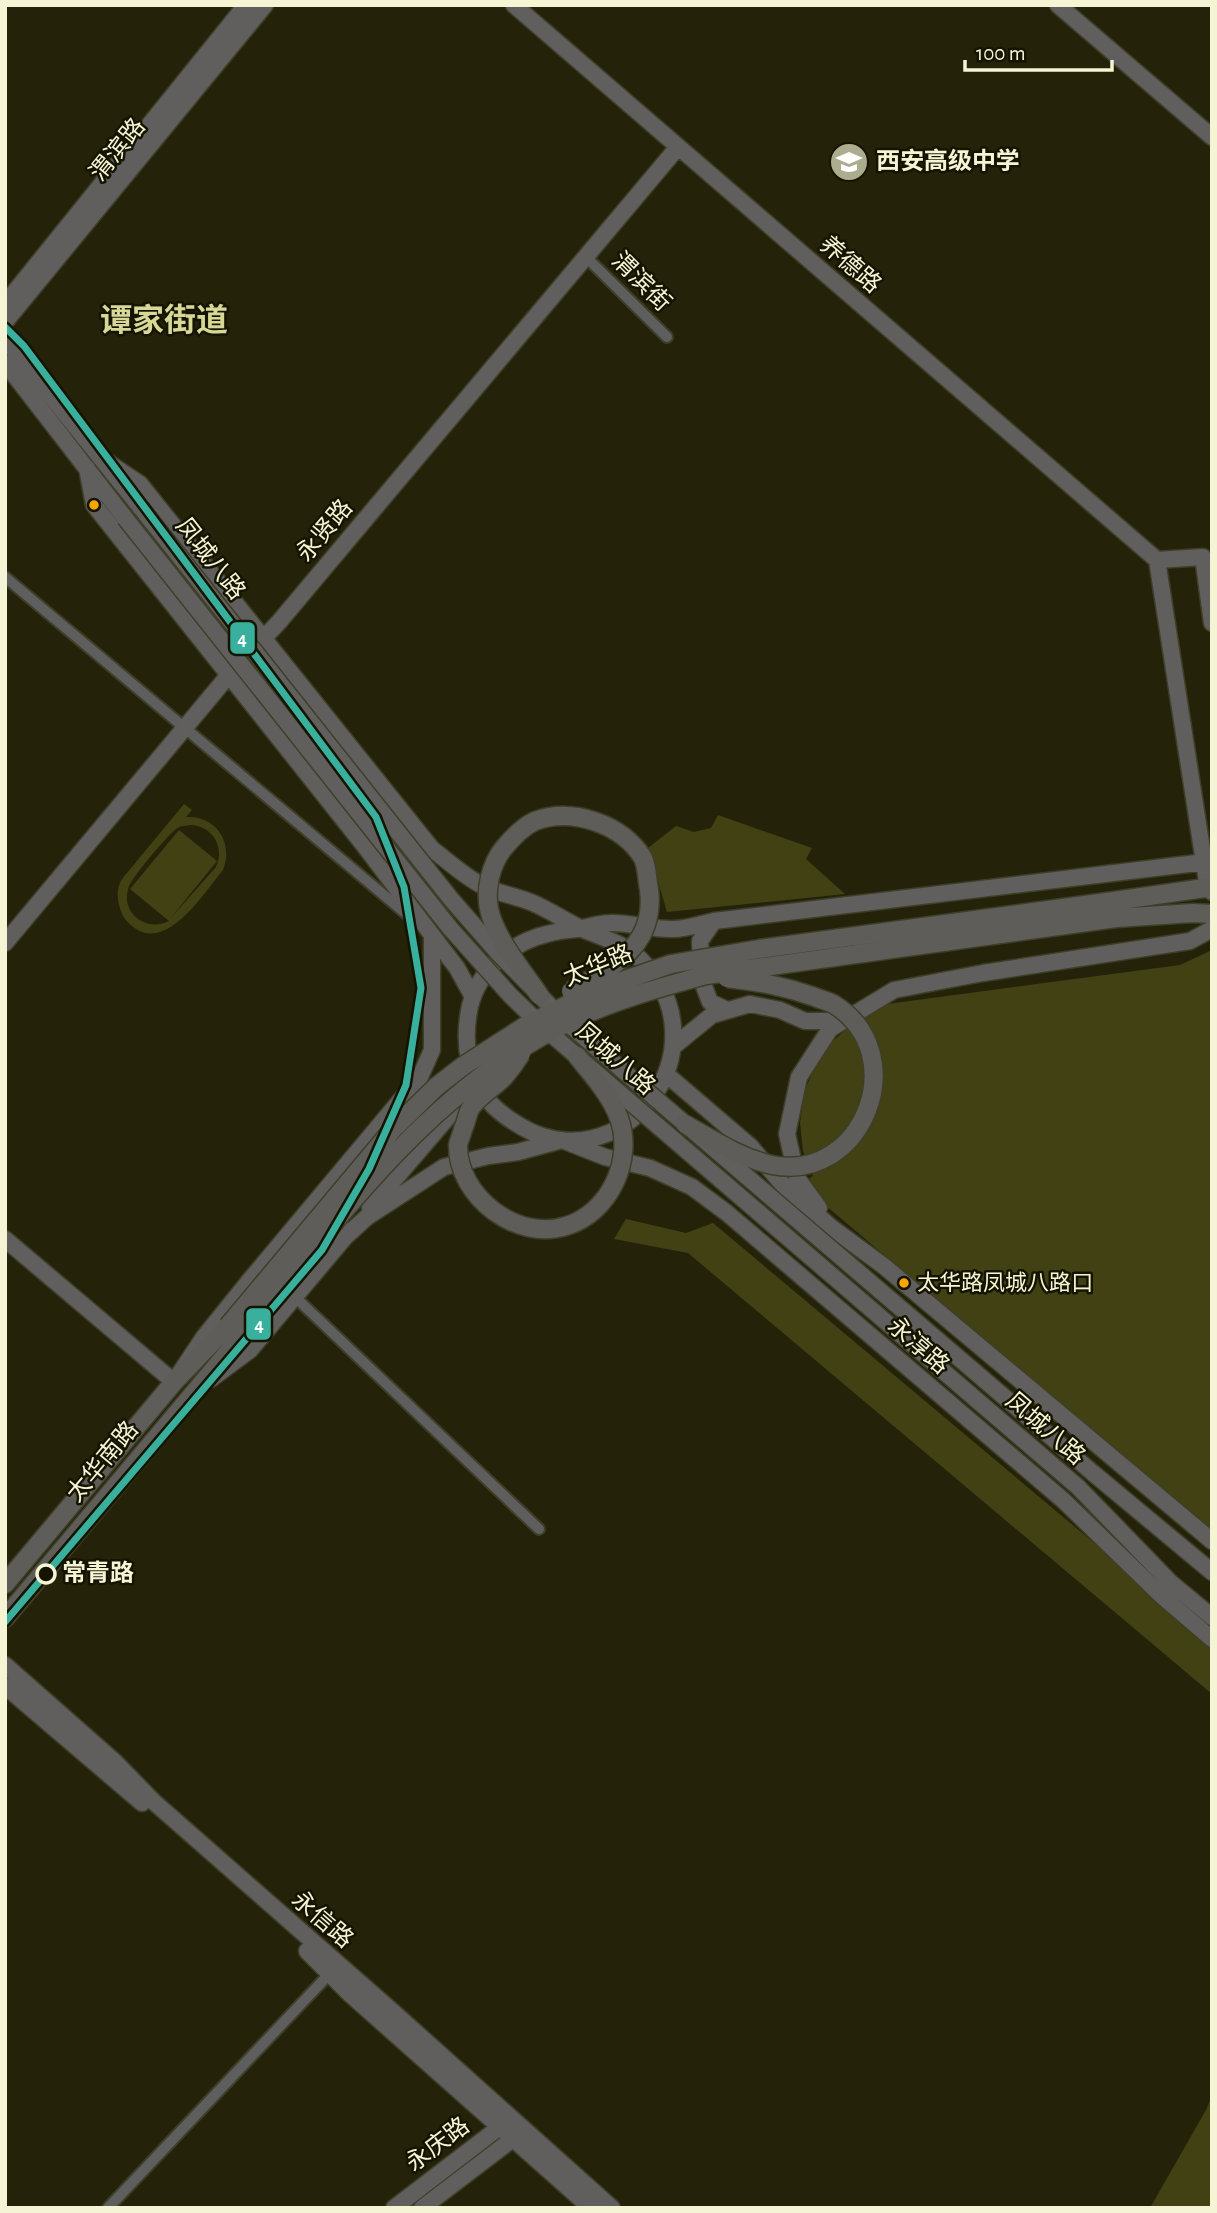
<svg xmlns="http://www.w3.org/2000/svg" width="1217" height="2213" viewBox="0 0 1217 2213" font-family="'Alegreya Sans','Noto Sans SC',sans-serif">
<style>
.green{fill:#424113;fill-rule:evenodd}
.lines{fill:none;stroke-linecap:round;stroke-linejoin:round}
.street-casing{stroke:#3f3f29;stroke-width:14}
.secondary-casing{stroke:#3f3f29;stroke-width:19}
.primary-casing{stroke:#3f3f29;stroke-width:21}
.street{stroke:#5f5e5f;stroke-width:10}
.secondary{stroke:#605f5e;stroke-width:16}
.primary{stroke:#5e5d59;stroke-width:18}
.secondary-bridge-casing{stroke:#3f3f29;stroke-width:19;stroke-linecap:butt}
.primary-bridge-casing{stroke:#3f3f29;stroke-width:21;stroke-linecap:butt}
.secondary-bridge{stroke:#605f5e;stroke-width:16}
.primary-bridge{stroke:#5e5d59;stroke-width:18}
.metro-1-casing{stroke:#151400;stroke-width:12}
.metro-1{stroke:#39b09e;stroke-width:7}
.bus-dot{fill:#f7a600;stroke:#151400;stroke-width:2.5}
.stop-dot{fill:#151400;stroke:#f5f5d6;stroke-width:3.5}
.labels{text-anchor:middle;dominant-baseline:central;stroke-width:5;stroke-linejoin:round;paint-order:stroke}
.bus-label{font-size:22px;fill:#f5f5d6;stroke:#151400;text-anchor:start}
.street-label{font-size:24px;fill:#f5f5d6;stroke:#151400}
.poi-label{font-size:24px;font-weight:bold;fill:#f5f5d6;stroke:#151400;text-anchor:start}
.stop-label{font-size:24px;font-weight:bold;fill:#f5f5d6;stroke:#151400;text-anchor:start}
.district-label{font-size:32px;font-weight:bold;fill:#d7d798;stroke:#151400}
.line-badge{stroke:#151400;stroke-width:2.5}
.badge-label{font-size:19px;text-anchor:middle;font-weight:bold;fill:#fff}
</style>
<rect width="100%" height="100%" fill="#24230a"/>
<path class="green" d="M184 804 192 810 186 817C216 815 234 843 223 870 202 895 161 963 125 919 119 911 115 893 120 883 123 876 132 868 136 862 152 843 168 823 184 804ZM192 825C213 827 225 847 216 867L169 920 217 861 179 830 130 889 169 921C148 932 121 915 128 889 130 879 167 836 176 829 181 825 186 826 192 825Z
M718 815 812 848 806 859 845 894 667 912 648 848 676 826 694 832 711 828Z
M1212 950V1531L800 1184 813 1176 803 1151 800 1123 804 1092 814 1069 832 1042 872 1006 1180 965Z
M626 1219 686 1233 713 1223 1212 1642V1694L688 1253 614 1239Z
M1212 2096V2208H1150L1206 2110Z"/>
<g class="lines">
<defs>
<path id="street" d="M586 257 667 337
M5 577 416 922
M296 1298 539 1529
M108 2208 334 1969"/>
<path id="secondary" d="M514 5 1157 560
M1058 5 1212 137
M5 304 246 5
M5 322 265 5
M5 339 141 508
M5 363 125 518
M104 460 140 484 432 849C448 861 465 877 483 886 499 894 517 896 533 903 549 910 564 920 580 928 600 937 624 943 640 959 730 1049 620 1189 517 1124 502 1115 488 1103 479 1088 465 1061 464 1034 470 1006 479 970 512 942 547 934 557 931 568 930 578 929 589 927 599 923 610 923 630 922 652 930 673 929 686 929 701 924 714 921L1205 862
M87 468 94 505 363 844 457 968 473 997
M1157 560 1208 888 1212 892
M1157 560 1203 557 1212 623
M714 921 700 941 702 981 710 1002 727 1010
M5 943 228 676 279 622 678 147
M674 1046 712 1015 750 1004 780 1010 805 1021H833L841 1018
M666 1074 750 1146 784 1186 832 1228 885 1267 1212 1541
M370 1208 453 1111 480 1089
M819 1208 797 1178 787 1134 799 1077 830 1029 894 990 983 973 1190 941 1212 929
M344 1238 367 1217 444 1167 488 1156 518 1152 562 1140 605 1157 650 1168 692 1187 727 1213 1063 1500 1163 1597 1212 1639
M5 1239 174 1382 204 1337 250 1280 420 1077 432 1050V936
M211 1379 250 1350 351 1230
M1093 1473 1212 1572
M1078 1487 1171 1583 1212 1617
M5 1665 115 1762 154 1802 392 2011 612 2208
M5 1686 142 1803
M307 1951 351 1995 591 2208
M394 2208 492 2133 506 2118
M422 2208 506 2144 518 2131"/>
<path id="primary" d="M1114 901 1212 887
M1116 918 1193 913 1212 914
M5 1584 174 1382 228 1326
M5 1618 240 1338"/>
</defs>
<use href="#street" class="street-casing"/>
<use href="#secondary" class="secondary-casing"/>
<use href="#primary" class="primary-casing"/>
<use href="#street" class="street"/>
<use href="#secondary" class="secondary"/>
<use href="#primary" class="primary"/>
<defs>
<path id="secondary-bridge" d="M141 508 451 899 499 954 565 1021 1093 1473
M125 518 450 928 510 995 544 1028 1078 1487"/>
<path id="primary-bridge" d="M540 996C523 971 495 938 489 909 485 889 491 864 503 849 512 838 522 827 535 821 572 807 622 824 643 858 647 866 647 880 649 889 651 904 649 922 641 936 627 961 596 977 571 991
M521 1054C516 1062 511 1069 505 1076 495 1087 478 1096 470 1109 467 1115 466 1123 463 1129 462 1134 459 1140 458 1145 457 1196 517 1242 566 1226 610 1213 634 1159 619 1118 610 1094 592 1075 577 1056
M685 1124C713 1140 740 1158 772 1165 863 1183 913 1055 835 1005 829 1001 821 1000 815 997 784 986 760 982 727 978
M228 1326 393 1129 437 1086 463 1066 525 1026 599 989 671 964 759 949 1114 901
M240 1338C339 1218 430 1087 575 1019 617 999 662 987 706 975L1116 918"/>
</defs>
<use href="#secondary-bridge" class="secondary-bridge-casing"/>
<use href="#primary-bridge" class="primary-bridge-casing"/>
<use href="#secondary-bridge" class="secondary-bridge"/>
<use href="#primary-bridge" class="primary-bridge"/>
<defs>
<path id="metro-1" d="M5 327 24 346 376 817 404 887 421 988 406 1085 369 1169 322 1250 5 1622"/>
</defs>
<use href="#metro-1" class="metro-1-casing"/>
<use href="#metro-1" class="metro-1"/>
</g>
<defs>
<symbol id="school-disc" viewBox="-11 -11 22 22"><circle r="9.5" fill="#acac8f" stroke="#151400"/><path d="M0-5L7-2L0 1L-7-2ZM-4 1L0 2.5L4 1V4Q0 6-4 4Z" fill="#fff"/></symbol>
</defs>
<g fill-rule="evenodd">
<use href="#school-disc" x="827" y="140" width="44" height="44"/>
</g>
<g class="bus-dot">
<circle cx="94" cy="505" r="6"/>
<circle cx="904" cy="1283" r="6"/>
</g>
<circle class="stop-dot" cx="46" cy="1574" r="9"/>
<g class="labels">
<g class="bus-label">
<text x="917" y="1283">太华路凤城八路口</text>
</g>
<g class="street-label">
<text transform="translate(118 150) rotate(-51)">渭滨路</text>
<text transform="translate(850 265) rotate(41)">养德路</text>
<text transform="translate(641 282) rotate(45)">渭滨街</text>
<text transform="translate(325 531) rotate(-50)">永贤路</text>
<text transform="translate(210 559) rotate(52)">凤城八路</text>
<text transform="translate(598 966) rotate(-22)">太华路</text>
<text transform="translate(615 1059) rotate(41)">凤城八路</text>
<text transform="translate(918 1346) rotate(41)">永淳路</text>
<text transform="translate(1045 1429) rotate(41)">凤城八路</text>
<text transform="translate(103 1462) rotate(-50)">太华南路</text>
<text transform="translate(322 1920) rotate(41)">永信路</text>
<text transform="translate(438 2145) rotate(-37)">永庆路</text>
</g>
<g class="poi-label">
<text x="876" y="162">西安高级中学</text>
</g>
<g class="stop-label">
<text x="62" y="1574">常青路</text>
</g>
<g class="district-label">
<text x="164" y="321">谭家街道</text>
</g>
</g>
<g class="line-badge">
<rect x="229" y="621" width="27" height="34" rx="7" fill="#39b09e"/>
<rect x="245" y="1307" width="27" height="34" rx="7" fill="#39b09e"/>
</g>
<g class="badge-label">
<text x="242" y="645">4</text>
<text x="259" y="1331">4</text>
</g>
<rect width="1217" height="2213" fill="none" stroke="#f5f5d6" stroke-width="14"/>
<path d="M965 60v10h147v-10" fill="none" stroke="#f5f5d6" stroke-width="3.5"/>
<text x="976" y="60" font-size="21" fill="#f5f5d6" stroke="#151400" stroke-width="5" paint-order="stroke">100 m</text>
</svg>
